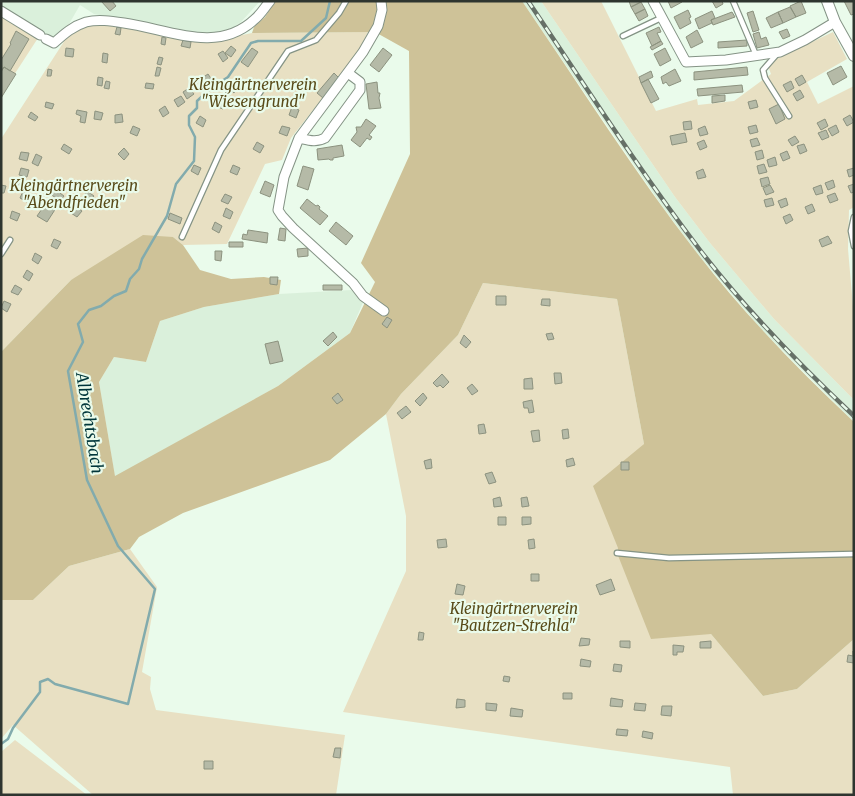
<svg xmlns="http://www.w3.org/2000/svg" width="855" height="796" viewBox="0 0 855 796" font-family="Merriweather,serif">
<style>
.built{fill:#daf0db}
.green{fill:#e8e0c3}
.forest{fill:#cec298}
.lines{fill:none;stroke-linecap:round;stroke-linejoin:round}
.stream{stroke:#82abad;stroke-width:2.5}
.building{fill:#b5baa7;stroke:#8c927f}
.service-casing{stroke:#849385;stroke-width:7}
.minor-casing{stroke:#849385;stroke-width:11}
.tertiary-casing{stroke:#849385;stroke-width:12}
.service{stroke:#fff;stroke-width:4.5}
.minor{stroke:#fff;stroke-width:9}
.tertiary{stroke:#fff;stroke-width:10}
.rail-casing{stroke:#667067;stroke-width:4.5}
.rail{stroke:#eafbeb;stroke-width:2.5;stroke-dasharray:8;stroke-linecap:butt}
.labels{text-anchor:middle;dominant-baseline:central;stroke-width:4.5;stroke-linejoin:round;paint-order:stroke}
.park-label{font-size:15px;font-style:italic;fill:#594b19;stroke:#eafbeb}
.water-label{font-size:16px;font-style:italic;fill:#00363a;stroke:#eafbeb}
</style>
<rect width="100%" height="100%" fill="#eafbeb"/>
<path class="built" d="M1 1H260L241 22 232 28 214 33H199L94 14 80 5 69 24 58 37 55 39 50 38 1 7Z
M522 1H541L675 197 710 243 774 319 854 400V422L761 329 697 253 662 206Z
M351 290 364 300 350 333 278 386 115 477 99 382 114 357 146 362 160 321 204 307 279 294Z"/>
<path class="green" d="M541 1H601L656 111 697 99 698 105 734 101 771 74 768 66 772 61 833 32 847 59 807 82 818 104 854 86V207L849 210 848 249 854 318V400L774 319 710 243 675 197Z
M1 16 38 38 1 95Z
M102 23 218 40 252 33 368 32 360 49 344 71 291 138 282 160 265 164 227 244 183 245 173 237 71 280 1 352V139L65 40C76 30 88 25 102 23Z
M483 283 617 299 644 444 617 553 711 634 763 696 797 689 854 639V795H733L730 767 343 712 406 571V516L386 414 401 394 458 335Z
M130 549 157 587 142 672 151 677 150 689 156 710 345 735 336 795H93L13 725 1 739V600H33L69 566Z
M15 740 87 795H1V752Z"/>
<path class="forest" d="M275 1H522C580 86 634 172 697 253 744 314 798 369 854 422V639L797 689 763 696 711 634 651 639 617 553 618 548 593 486 644 444 617 299 483 283 458 335 401 394 386 414 330 460 183 513 139 537 130 549 69 566 33 600H1V352L71 280 143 235 173 237 183 245 200 270 231 279 264 277 281 280 279 294 204 307 160 321 146 362 114 357 99 382 115 476 278 386 350 333 375 282 361 263 410 154 409 51 375 32 252 33 254 27 265 17Z"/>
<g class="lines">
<path class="stream" d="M1 744 8 739 13 728 40 692V682L48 679 55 684 128 704 155 589 118 546 87 480 68 371 83 342 78 324 89 310 101 306 114 296 126 291 130 279 139 269 142 259 167 216 176 184 194 161 195 137 189 125V116L197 108V101L211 88 228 77 251 43 258 41H301L326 18 330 1"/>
</g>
<path class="building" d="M101 1H112L116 6 110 11Z
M629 1H641V2L631 7Z
M668 1H681L682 2 671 8Z
M712 1H722L723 4 716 8Z
M801 1 806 13 796 17 790 6Z
M844 1H854V14L851 15Z
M641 2 645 9 635 14 631 7Z
M790 7 796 17 783 23 778 12Z
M645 9 648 16 639 21 635 14Z
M688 10 691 17 689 18 691 23 680 29 674 17Z
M712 11 715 18 711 20 712 23 699 29 695 19Z
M753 11 759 30 753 32 747 13Z
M732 12 735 17 713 25 711 20Z
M778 12 783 23 771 28 766 18Z
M117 27 121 28 120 35 115 34Z
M659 27 661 32 657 33 661 41 652 46 646 33Z
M787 29 790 36 783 39 779 32Z
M697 30 703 42 691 48 686 37Z
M16 31 29 39 10 71 4 67 2 70 1 60 11 44 10 43Z
M759 32 761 39 766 37 769 45 757 48 753 34Z
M162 37 166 38 165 45 161 44Z
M183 40 191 42 190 48 181 46Z
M747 40V46L718 48V42Z
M661 41 663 44 652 50 650 47Z
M231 46 236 50 231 57 225 53Z
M66 48 74 49 73 57 65 56Z
M252 48 258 52 248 67 241 62Z
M383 48 392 55 379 72 370 65Z
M665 48 671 60 660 66 654 54Z
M223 51 228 58 223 62 218 54Z
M103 53 108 54 107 63 102 62Z
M159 57 163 58 161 65 157 64Z
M841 66 847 77 833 85 827 73Z
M4 67 16 74 1 98V72Z
M157 67 161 68 159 76H155Z
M747 67 748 75 694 80V72Z
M48 69 52 70 51 76H47Z
M675 69 681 81 669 86 666 82 663 84 661 77Z
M651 71 653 77 641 83 639 77Z
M334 73 339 78 323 98 317 93Z
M208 74 212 80 206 84 202 78Z
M802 75 806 82 799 86 795 79Z
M98 77 103 78 102 86 97 85Z
M648 79 659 99 651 103 641 83Z
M106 81 110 82 109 89 104 88Z
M791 81 794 88 787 92 783 85Z
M231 82 238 88 234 93 227 87Z
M377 82 378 93H380L379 98 381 108 369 109 366 84Z
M146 83 154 84 153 89 145 88Z
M742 85 743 92 698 96 697 89Z
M189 88 194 94 187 99 183 92Z
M800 90 804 97 797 101 793 94Z
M725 95V101L712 103V96Z
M181 96 185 102 178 107 174 100Z
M218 99 226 102 223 109 215 106Z
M756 100 758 107 750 109 748 102Z
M46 102 54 104 52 109 45 107Z
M779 104 785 119 776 124 769 109Z
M165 106 169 113 163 117 159 110Z
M292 107 299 110 296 118 289 115Z
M77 110 87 112 85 123 80 122 81 116 76 114Z
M95 111 103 113 101 120 94 119Z
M31 112 38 117 35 121 28 117Z
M122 114 123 122 115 123V115Z
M850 115 854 122 847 126 843 119Z
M200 116 206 120 203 127 196 123Z
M366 119 376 126 369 135 372 137 370 140 367 138 360 147 351 140 357 132 356 127H361Z
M825 119 828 126 821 130 817 123Z
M691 121 692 129 684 130 683 122Z
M756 125 758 132 750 134 748 127Z
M836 125 839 132 832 136 828 129Z
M133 126 140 129 137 136 130 133Z
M282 126 290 128 287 136 279 133Z
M705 126 708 134 700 136 698 129Z
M826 130 829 137 822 140 818 133Z
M685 133 687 142 672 145 670 136Z
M795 136 799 142 792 146 788 140Z
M757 138 760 145 752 147 750 140Z
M704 140 707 147 700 150 697 143Z
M257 142 264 146 260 153 253 149Z
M64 144 72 149 69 154 61 149Z
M804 144 807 151 800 154 797 146Z
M342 145 344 156 333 158V160H330L329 159 318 160 317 149Z
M124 148 129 154 124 160 118 154Z
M762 150 764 158 757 160 755 152Z
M787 151 790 158 783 161 780 154Z
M21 152 29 153 27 161 19 159Z
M36 154 42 157 38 166 32 163Z
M775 157 777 165 769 167 767 160Z
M764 164 767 172 759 174 757 166Z
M194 165 201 168 198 175 191 171Z
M233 165 240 168 237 175 230 172Z
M303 166 314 169 308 190 297 186Z
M21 168 29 170 27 177 19 175Z
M854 168V175L849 177 847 170Z
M703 169 706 177 698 179 696 172Z
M768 177 770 184 762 187 760 179Z
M17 179 25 180 24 187 16 186Z
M833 180 835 187 828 190 825 183Z
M265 181 274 185 270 197 260 193Z
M854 184V192L851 193 848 186Z
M1 185 6 186 4 193H1Z
M770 185 774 192 766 195 763 188Z
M821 185 823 193 816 195 813 188Z
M53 188 64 196 60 201 49 193Z
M23 191 30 195 27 202 20 198Z
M87 191 94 196 89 202 83 197Z
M835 193 838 200 830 203 827 196Z
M225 194 232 197 228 204 221 201Z
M772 198 774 205 766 207 764 200Z
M786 198 788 205 781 208 778 201Z
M49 199 58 205 47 222 37 216Z
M307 199 316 206 318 205 320 207 319 209 328 216 320 225 300 208Z
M812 204 815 211 808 214 805 207Z
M75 206 82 211 77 217 71 213Z
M226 208 233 212 230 219 223 216Z
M12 211 20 214 17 221 10 218Z
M170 213 182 218 180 224 168 219Z
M790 214 793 220 786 224 783 217Z
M215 222 222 226 219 233 212 229Z
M336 222 353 236 346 245 329 231Z
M280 228 286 229 285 241 278 240Z
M248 230 268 233 267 243 242 239 243 234 247 235Z
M828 236 832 243 822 247 819 240Z
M54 239 61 242 57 249 51 246Z
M229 242H243V247H229Z
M308 248V256L298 257 297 249Z
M215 251H222L221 261 215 260Z
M35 253 42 257 38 264 32 260Z
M27 270 33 274 29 281 23 277Z
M270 277H278L277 285 270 284Z
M15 285 22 289 18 295 11 292Z
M323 285H342V290H323Z
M496 296H506V305H496Z
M542 299H550V306L541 305Z
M4 301 11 304 7 312 1 308Z
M387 317 392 320 387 328 382 324Z
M333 332 337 337 328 346 323 341Z
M552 333 554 339 548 340 546 334Z
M464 335 471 342 466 348 460 343Z
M278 341 283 361 270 364 265 344Z
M554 373H561L562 383 555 384Z
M442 374 449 382 443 388 440 385 437 387 433 383Z
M532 378 533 389H524V379Z
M472 384 478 391 472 395 467 388Z
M338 393 343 400 337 404 332 398Z
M423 393 427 398 420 406 415 401Z
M532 400 534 412 529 413 528 408H524L523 402Z
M406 406 411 412 402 419 397 413Z
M484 424 486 433 479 434 478 425Z
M568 429 569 438 563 439 562 430Z
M539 430 540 441 533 442 531 431Z
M573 458 575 465 567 467 566 460Z
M431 459 432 468 426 469 424 461Z
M621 462H629V470H621Z
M492 472 496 482 489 484 485 474Z
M500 497 502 506 494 507 493 499Z
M527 497 529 506 522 507 521 498Z
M498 517H506V525H498Z
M522 517H531V524L522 525Z
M446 539 447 547 438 548 437 540Z
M534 539 535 548 529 549 528 540Z
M531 574H539V581H531Z
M611 579 615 590 600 595 596 585Z
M457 584 465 586 463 595 455 594Z
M419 632 424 633 423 640H418Z
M581 638 590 639 589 645 579 646Z
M620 641H630V648L620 647Z
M711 641V648H700V642Z
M673 645 684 646 683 652H677V655H673Z
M853 651 854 663 847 662 848 655 853 656Z
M581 659 591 661 590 667 580 666Z
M614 664 622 665 621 672 613 671Z
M504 676 510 677 509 682 503 681Z
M563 693H572V699H563Z
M611 698 623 700 622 707 610 706Z
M457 699 465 700V707L456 708Z
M486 703 497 704 496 711 486 710Z
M635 703 646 704 645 711 634 710Z
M662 706H672L671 716 661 715Z
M511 708 523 710 522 717 510 716Z
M617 729 628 730 627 736 616 735Z
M643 731 653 733 652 739 642 737Z
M335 748H341L340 758 333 757Z
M204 761H213V769H204Z"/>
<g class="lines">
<defs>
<path id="service" d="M733 1 756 55
M623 36 661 18
M777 54 763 70 765 78 789 116
M854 217 851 231 854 246
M182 237 221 150 288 51 316 40 339 13 346 1
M1 254 10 240
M617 553 669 558 854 554"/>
<path id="minor" d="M381 1 382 10 378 26 363 52 299 138 284 177 278 210 282 216 293 228 353 283 363 296 384 311
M653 1 686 62 726 60 780 52 805 40 835 22
M1 11 40 35
M46 39 54 43C64 34 73 26 86 22 98 19 111 21 124 23 168 29 217 55 255 19 261 14 265 7 270 1
M299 138C308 140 316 143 325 138L360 90V82L348 73"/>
<path id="tertiary" d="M827 1 835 22 854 56"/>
</defs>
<use href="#service" class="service-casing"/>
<use href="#minor" class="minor-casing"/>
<use href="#tertiary" class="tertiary-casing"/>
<use href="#service" class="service"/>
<use href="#minor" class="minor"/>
<use href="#tertiary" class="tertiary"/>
<defs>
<path id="rail" d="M528 1C584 84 639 170 700 250 746 310 799 364 854 416"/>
</defs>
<use href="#rail" class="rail-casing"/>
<use href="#rail" class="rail"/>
</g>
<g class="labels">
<g class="park-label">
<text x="253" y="84">Kleingärtnerverein<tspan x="253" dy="17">"Wiesengrund"</tspan></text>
<text x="74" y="185">Kleingärtnerverein<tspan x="74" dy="17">"Abendfrieden"</tspan></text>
<text x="514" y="608">Kleingärtnerverein<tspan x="514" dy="17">"Bautzen-Strehla"</tspan></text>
</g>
<g class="water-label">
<text transform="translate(90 423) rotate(81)">Albrechtsbach</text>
</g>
</g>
<rect width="855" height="796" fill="none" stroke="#2e352f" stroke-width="5"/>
</svg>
